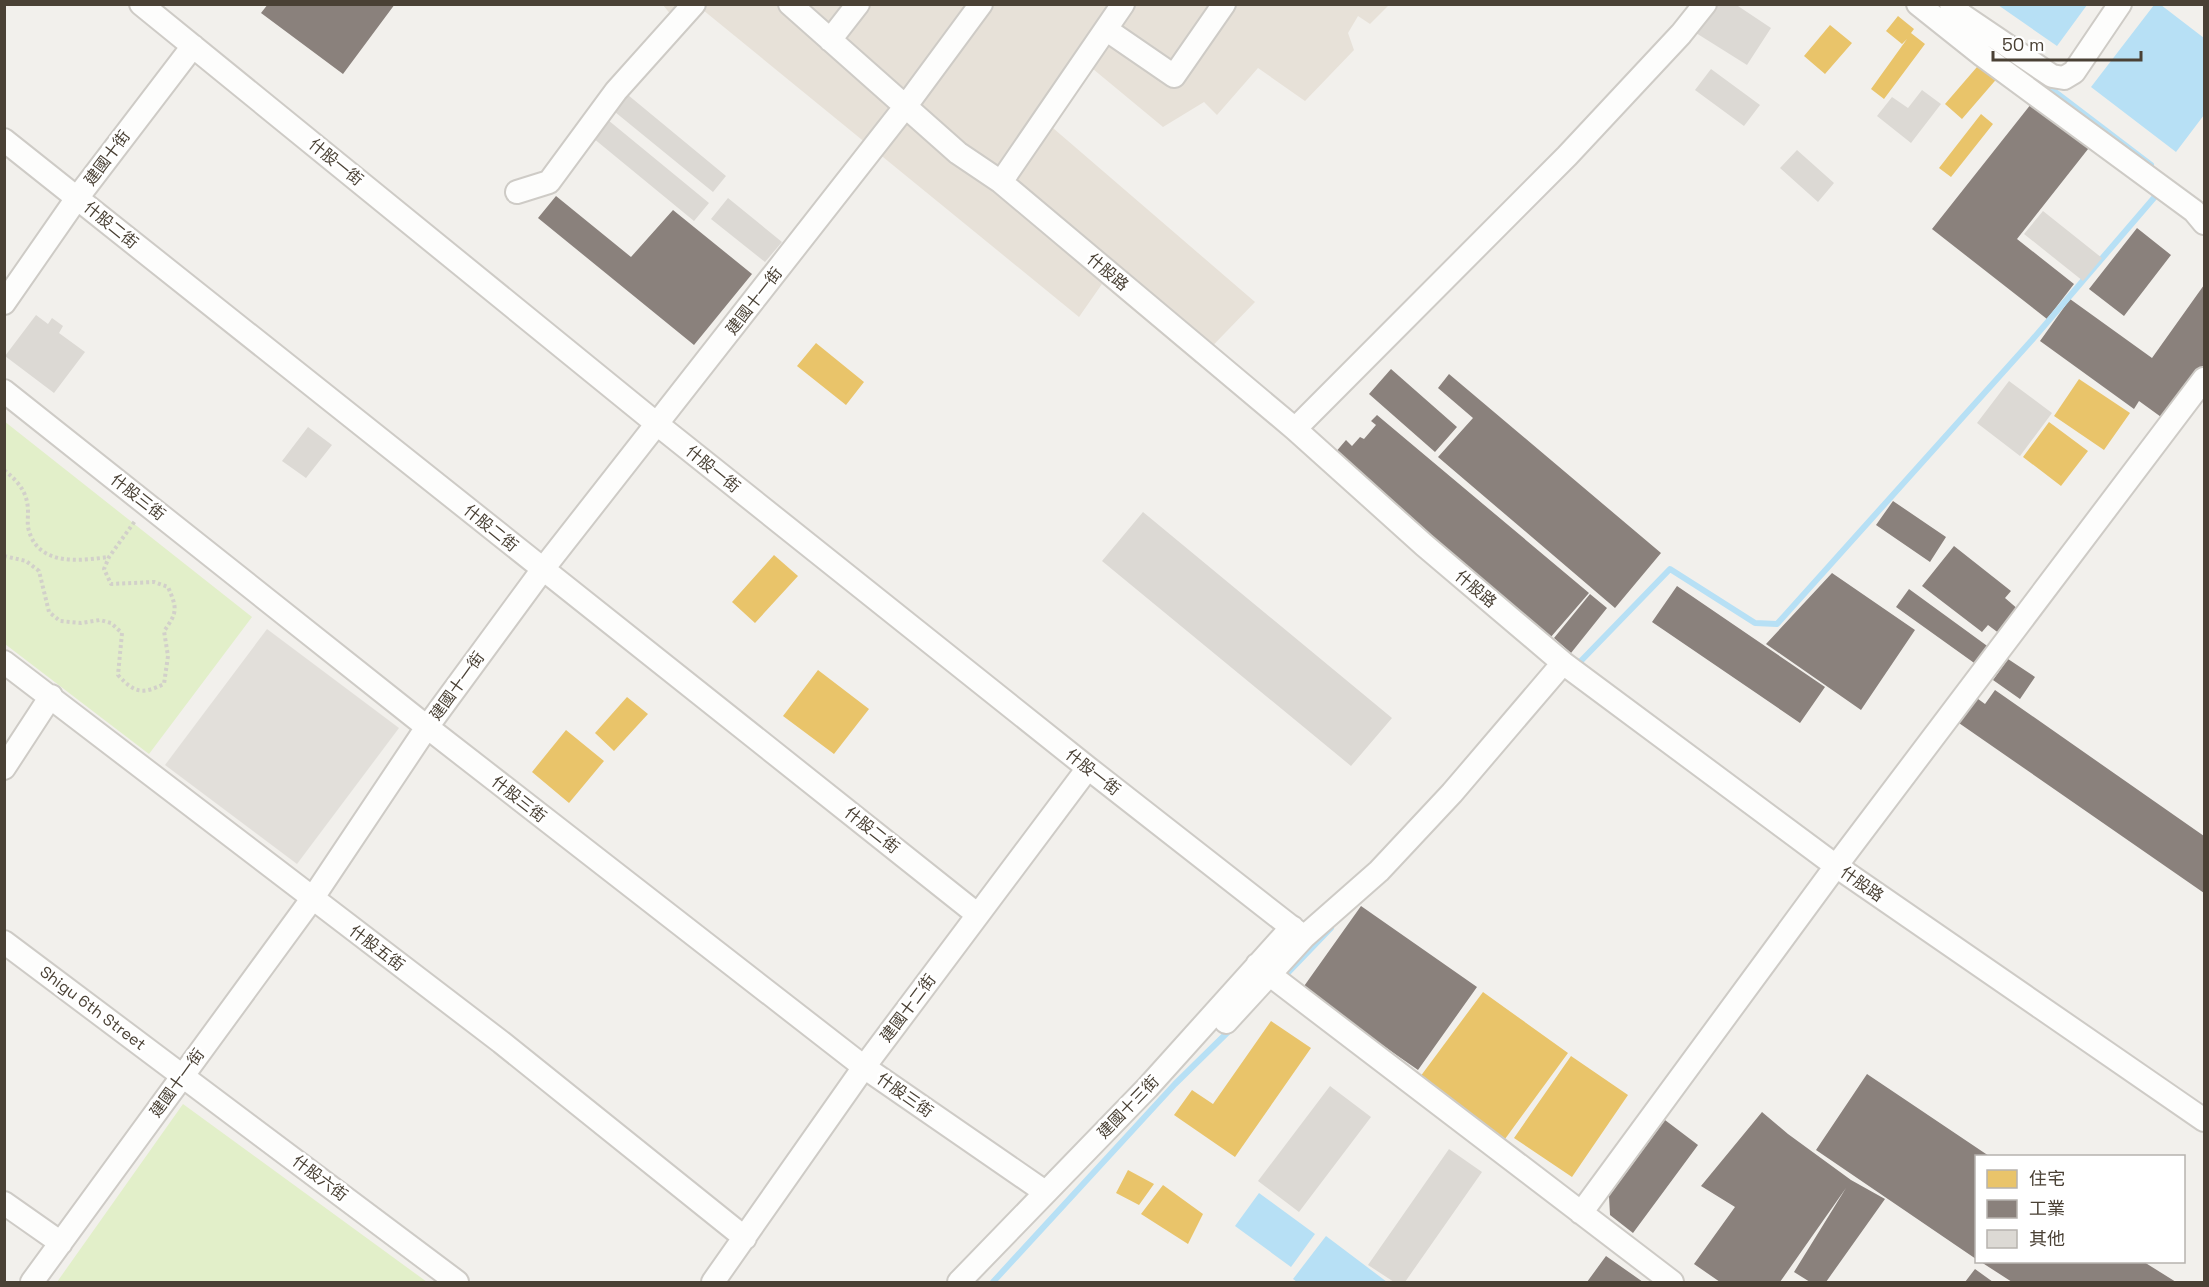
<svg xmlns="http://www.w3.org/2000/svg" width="2209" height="1287" viewBox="0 0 2209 1287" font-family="'Space Grotesk','Noto Sans TC',sans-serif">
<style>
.residential{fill:#e7e1d8}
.green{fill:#e2efc9}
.parking{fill:#e2dfda}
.water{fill:#b7e0f5}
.homes{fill:#e9c46a}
.industry{fill:#8a817c}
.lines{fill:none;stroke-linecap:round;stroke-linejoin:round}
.stream{stroke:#b7e0f5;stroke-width:6}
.building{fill:#dcd9d4}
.minor-casing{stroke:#cecbc6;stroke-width:26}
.path{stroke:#d2d0ca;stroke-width:4;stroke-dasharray:3 3;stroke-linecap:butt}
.minor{stroke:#fdfdfc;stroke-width:22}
.labels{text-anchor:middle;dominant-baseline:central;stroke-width:6;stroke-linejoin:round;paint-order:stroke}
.street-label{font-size:16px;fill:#4a4135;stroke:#fff}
</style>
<rect width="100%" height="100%" fill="#f2f0ec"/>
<path class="residential" d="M663 5H1389L1370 24 1358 16 1348 33 1354 50 1305 101 1258 68 1217 115 1204 102 1163 127 1093 69 1046 122 1255 302 1196 363 1102 284 1079 317 703 10 680 26Z"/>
<path class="green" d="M4 421 252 617 149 754 5 644Z
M183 1104 427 1282H57Z"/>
<path class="parking" d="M267 629 399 728 297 864 165 765Z"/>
<path class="water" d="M1998 5H2087L2057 46Z
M2154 5H2161L2204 38V115L2176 152 2091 87Z
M1259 1193 1315 1234 1291 1267 1235 1226Z
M1326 1236 1387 1282H1297L1293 1279Z"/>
<path class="homes" d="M1898 16 1914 29 1911 33 1925 44 1884 99 1871 89 1907 39 1902 44 1886 31Z
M1830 25 1852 43 1825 74 1804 56Z
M1983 60 2000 75 1962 119 1945 104Z
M1981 114 1993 124 1951 177 1939 168Z
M816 343 864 382 846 405 797 366Z
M2079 379 2130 413 2104 450 2054 416Z
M2049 422 2088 451 2061 486 2023 457Z
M774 555 798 576 755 623 732 602Z
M818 670 869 709 834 754 783 716Z
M627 697 648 714 614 751 595 733Z
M566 730 604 761 569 803 532 772Z
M1483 992 1568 1053 1505 1139 1420 1077Z
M1271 1021 1311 1048 1235 1157 1174 1115 1192 1090 1213 1104Z
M1571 1056 1628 1095 1572 1177 1514 1138Z
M1128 1170 1154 1184 1139 1205 1116 1193Z
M1163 1185 1203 1214 1188 1244 1141 1214Z"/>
<path class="industry" d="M268 4H395L343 74 261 13Z
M2035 99 2092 144 2017 239 2074 284 2047 319 1932 229Z
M556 196 631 257 673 210 752 274 694 345 538 218Z
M2137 228 2171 255 2124 316 2089 289Z
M2204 285V371L2168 422 2139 401 2134 409 2040 341 2070 299 2152 358Z
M1391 369 1457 427 1435 452 1369 394Z
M1449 374 1661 553 1615 608 1438 457 1473 418 1438 388Z
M1377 415 1589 593 1550 638 1323 467 1346 440 1352 446 1360 437 1364 439 1376 425 1371 421Z
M1893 501 1946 537 1930 562 1876 525Z
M1954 546 2011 591 2005 598 2019 610 2000 634 1988 625 1982 632 1922 586Z
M1832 573 1915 630 1861 710 1766 644Z
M1677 586 1825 687 1800 723 1652 622Z
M1909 589 1990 648 1977 665 1896 607Z
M1590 594 1607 608 1571 653 1554 638Z
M2008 659 2035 677 2020 699 1993 680Z
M1995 690 2204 836V893L1956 721 1974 696 1985 704Z
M1361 906 1477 987 1418 1070 1302 989Z
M1867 1074 1989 1156H1976V1259L1816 1150Z
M1762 1112 1788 1134 1851 1180 1885 1199 1826 1282H1810L1794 1272 1846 1188 1780 1282H1720L1694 1264 1735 1207 1701 1186Z
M1665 1120 1698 1145 1633 1233 1610 1215 1609 1196Z
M1606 1256 1643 1282H1587Z
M1981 1262H2144L2176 1282H2012Z
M1975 1269 1993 1282H1965Z"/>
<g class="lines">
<path class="stream" d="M2042 82 2151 165
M1576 666 1670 569 1755 623 1777 624 2032 340 2159 192
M1282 979 1331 928
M993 1282 1175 1084 1232 1028"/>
</g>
<path class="building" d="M1714 4H1735L1771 28 1747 65 1696 33Z
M1711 69 1760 105 1744 126 1695 90Z
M1922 90 1941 104 1911 143 1877 116 1892 97 1908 108Z
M628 95 726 176 713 192 615 112Z
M608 120 709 203 694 221 593 138Z
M1797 150 1834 183 1818 202 1780 168Z
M728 198 782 242 765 262 711 219Z
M2043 211 2102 258 2083 281 2024 234Z
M36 315 48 324 52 318 63 326 59 333 85 352 54 393 5 356Z
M2009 381 2052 413 2020 456 1977 423Z
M308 427 332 445 306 478 282 461Z
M1143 512 1392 718 1351 766 1102 561Z
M1330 1086 1371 1117 1299 1212 1258 1181Z
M1449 1149 1482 1172 1405 1282H1394L1368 1265Z"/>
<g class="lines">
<defs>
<path id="minor" d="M141 4 657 424 1088 768 1304 937 1379 871 1452 793 1563 663
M790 4 958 153 1001 182 1295 429 1424 545 1563 663 1836 866 2204 1120
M1918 4 1982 55 2194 211 2204 223
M1951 4 1962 15 2052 76 2064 78 2074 72 2120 4
M1107 30 1174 76 1224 4
M830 40 858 4
M4 140 978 915
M1001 182 1123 4
M517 192 549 182 616 91 694 4
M4 303 77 198 193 46
M4 391 427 727 864 1067 1045 1192
M1295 429 1567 156 1681 34 1705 4
M4 662 501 1042 745 1238
M4 768 51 696
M4 942 457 1282
M1257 965 1672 1282
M1226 1022 1304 937
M4 1203 61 1243
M1581 1213 1836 866 2204 379
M32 1282 312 899 427 727 543 569 905 107 981 4
M713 1282 864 1067 1088 768
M959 1282 1148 1087 1292 927"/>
</defs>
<use href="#minor" class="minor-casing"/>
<path class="path" d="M4 470C19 482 28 493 28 512 28 518 27 525 29 531 39 566 80 561 108 557
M4 556 26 561 39 571 49 612 60 621 81 623 100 620 111 623 122 633 118 675C135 694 143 694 164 684L168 656 164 631C178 612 177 608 168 587L154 582 111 584 104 569 109 557 135 521"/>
<use href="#minor" class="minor"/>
</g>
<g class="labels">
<g class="street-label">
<text transform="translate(107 158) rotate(-53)">建國十街</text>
<text transform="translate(336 162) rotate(39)">什股一街</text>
<text transform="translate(111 225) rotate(39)">什股二街</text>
<text transform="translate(1108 272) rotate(40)">什股路</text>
<text transform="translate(754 301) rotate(-52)">建國十一街</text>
<text transform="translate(713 469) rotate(39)">什股一街</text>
<text transform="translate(138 497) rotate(38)">什股三街</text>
<text transform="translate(491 528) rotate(39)">什股二街</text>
<text transform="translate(1476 589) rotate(40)">什股路</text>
<text transform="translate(457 686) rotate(-54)">建國十一街</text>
<text transform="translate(1093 772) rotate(38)">什股一街</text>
<text transform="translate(519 799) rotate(38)">什股三街</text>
<text transform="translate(872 830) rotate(38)">什股二街</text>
<text transform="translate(1862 884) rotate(35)">什股路</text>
<text transform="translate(377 948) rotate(37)">什股五街</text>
<text transform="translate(93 1008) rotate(37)">Shigu 6th Street</text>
<text transform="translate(908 1008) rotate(-53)">建國十二街</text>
<text transform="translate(177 1083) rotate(-54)">建國十一街</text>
<text transform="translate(905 1095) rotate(35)">什股三街</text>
<text transform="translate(1128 1107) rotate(-46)">建國十三街</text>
<text transform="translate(320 1178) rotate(37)">什股六街</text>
</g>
</g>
<rect width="2209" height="1287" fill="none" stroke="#4a4135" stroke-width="12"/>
<rect x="1975" y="1155" width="210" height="108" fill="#ffffff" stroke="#b7b3ae" stroke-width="1.5"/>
<rect x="1987" y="1170" width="30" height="18" fill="#e9c46a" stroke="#b7b3ae" stroke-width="1.5"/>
<text x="2029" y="1185" font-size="18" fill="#4a4135">住宅</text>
<rect x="1987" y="1200" width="30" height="18" fill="#8a817c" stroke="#b7b3ae" stroke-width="1.5"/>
<text x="2029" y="1215" font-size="18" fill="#4a4135">工業</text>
<rect x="1987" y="1230" width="30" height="18" fill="#dcd9d4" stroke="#b7b3ae" stroke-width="1.5"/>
<text x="2029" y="1245" font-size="18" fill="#4a4135">其他</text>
<path d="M1993 51v9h148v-9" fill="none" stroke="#4a4135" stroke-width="3"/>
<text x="2002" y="51" font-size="18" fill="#4a4135" stroke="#ffffff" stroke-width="4.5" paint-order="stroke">50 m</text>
</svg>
